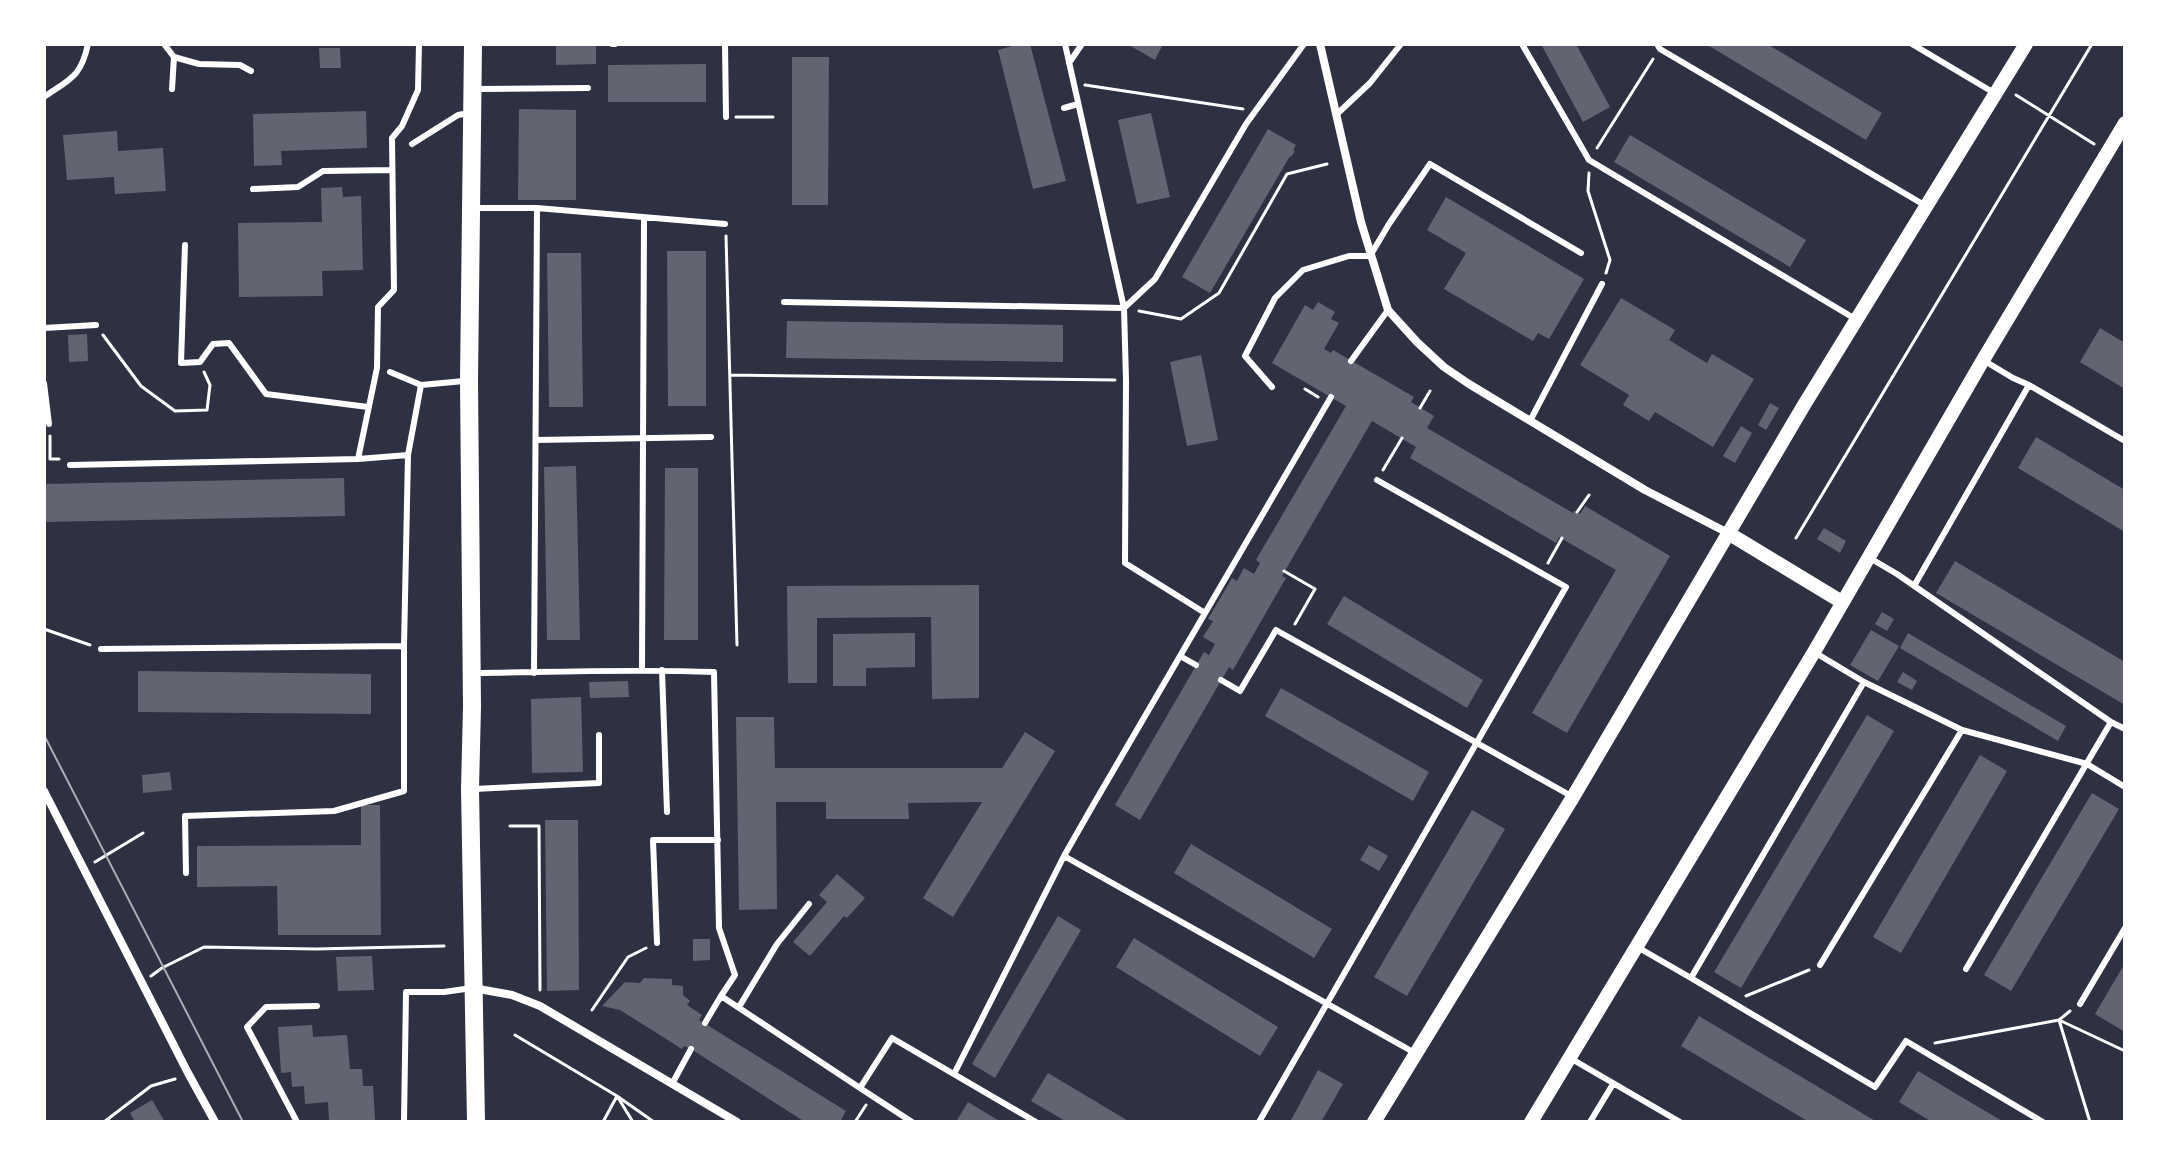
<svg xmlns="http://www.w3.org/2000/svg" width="2169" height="1166" viewBox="0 0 2169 1166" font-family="'Nunito Sans',sans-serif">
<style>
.building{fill:#626471}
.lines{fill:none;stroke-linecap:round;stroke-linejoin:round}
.path{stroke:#fff;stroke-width:3}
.service{stroke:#fff;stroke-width:6}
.minor{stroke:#fff;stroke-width:8}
.tertiary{stroke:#fff;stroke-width:14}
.primary{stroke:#fff;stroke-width:18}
.tram{stroke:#abadb3;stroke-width:2}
</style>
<rect width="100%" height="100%" fill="#2d3142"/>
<path class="building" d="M556 44H596V64L556 65Z
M1019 44H1030L1066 181 1033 189 998 50Z
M1127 44H1163L1155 60Z
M1541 44H1576L1610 107 1583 122Z
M1706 44H1767L1882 113 1866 140Z
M319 48H340L341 68H320Z
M792 57H829L828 205H792Z
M706 64V102H608V65Z
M519 109 576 110V200H518Z
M366 111 367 148 281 151 282 165 254 166 253 114Z
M1151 113 1170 197 1137 204 1118 120Z
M1268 129 1296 145 1293 150 1295 151 1291 157 1290 156 1210 293 1182 277Z
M117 131 118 151 163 148 166 191 115 194 114 177 67 180 63 135Z
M1630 135 1806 240 1790 267 1614 162Z
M342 187 343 197 361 196 363 270 322 271 323 296 239 297 238 223 322 222 321 188Z
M1446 197 1584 279 1549 339 1538 333 1533 341 1444 289 1466 253 1427 230Z
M667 251H706V406H668Z
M547 253H581L583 407H549Z
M1621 298 1675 330 1669 340 1707 363 1712 354 1754 379 1713 447 1655 412 1649 421 1623 405 1629 395 1580 365Z
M1318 302 1335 312 1331 319 1339 323 1324 349 1331 353 1333 350 1414 397 1411 402 1434 416 1427 428 1573 513 1574 511 1580 514 1585 506 1670 556 1567 733 1532 713 1616 570 1559 537 1556 543 1410 458 1416 447 1372 421 1282 576 1286 578 1233 670 1229 667 1140 820 1115 805 1204 652 1209 655 1215 644 1203 637 1213 621 1208 619 1232 578 1237 581 1244 568 1254 574 1260 563 1256 560 1346 406 1272 363 1305 305 1313 310Z
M787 321 1063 325V362L786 358Z
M2100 328 2125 343V389L2080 362Z
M87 334 88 361 69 362 68 335Z
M1201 355 1218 440 1187 446 1170 362Z
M1770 403 1779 408 1766 430 1758 425Z
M1741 426 1752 433 1735 463 1723 456Z
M2036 437 2125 490V532L2018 468Z
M576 466 580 640H547L544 467Z
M665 468H698V640H664Z
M344 478 345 516 44 522V484Z
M1824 528 1846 541 1840 553 1817 539Z
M1955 561 2125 662V705L1936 593Z
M979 585V698L932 699 931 617 817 618V683H788L787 586Z
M1344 596 1483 680 1467 708 1327 624Z
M1882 612 1894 619 1887 631 1875 624Z
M1871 630 1899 646 1878 681 1850 665Z
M915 633V667L866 668V686H833V634Z
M1908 633 2066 726 2058 741 1900 648Z
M138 671 371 674V714L138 712Z
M1903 672 1917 681 1912 690 1897 682Z
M628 681 629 697 590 698 589 682Z
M1281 688 1429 772 1413 801 1265 716Z
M581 697 583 772 532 773 531 699Z
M1867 715 1894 731 1741 988 1714 972Z
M736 717H774L775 768H1002L1025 732 1055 751 953 917 923 898 982 802 908 803 909 819H826V802H776L777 909 739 910Z
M1980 755 2007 771 1901 953 1873 937Z
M170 772 172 790 143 793 142 775Z
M2092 793 2119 809 2011 991 1984 975Z
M361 805H380L381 935H278L277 886 197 887V846L361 845Z
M1472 810 1505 829 1407 996 1374 977Z
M545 820H578L579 990 547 991Z
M1191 844 1332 929 1314 958 1174 873Z
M1369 845 1388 856 1379 871 1360 860Z
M837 874 865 898 847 918 844 916 810 956 793 942 827 902 819 895Z
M1058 916 1081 930 995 1078 972 1064Z
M1134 938 1278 1027 1260 1056 1116 967Z
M693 939H710V960L693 961Z
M372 956 374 990 338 991 336 957Z
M2125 963V1032L2095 1014Z
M644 978 672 979V985L683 986V995L690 1001 687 1005 702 1015 699 1020 846 1111 840 1122H805L691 1049 684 1046 682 1049 620 1010 602 1006 625 982 640 983Z
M1699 1016 1825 1091 1877 1122H1809L1681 1046Z
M312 1025 313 1037 347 1035 350 1069H362L363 1086H373L375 1120 329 1122 328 1102 305 1104 304 1086 292 1087 291 1072 281 1073 278 1027Z
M1318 1070 1343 1084 1321 1122H1290Z
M1918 1071 1970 1102 2004 1122H1932L1899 1102Z
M1048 1073 1130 1122H1067L1031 1101Z
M152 1100 165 1122H135L130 1113Z
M968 1102 1001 1122H956Z"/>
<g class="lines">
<path class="path" d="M1085 85 1243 109
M2016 95 2094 144
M736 117H773
M1597 148 1653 59
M1589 173 1588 191 1610 260 1606 273
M726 236 737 645
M1139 311 1181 319 1219 293 1287 174 1327 164
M103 335 141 386 175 411 207 410 210 385 204 372
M731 375 1115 380
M1305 389 1318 397
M1420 408 1430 391
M50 436V459H59
M1383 470 1402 438
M1577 512 1589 495
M1796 538 2092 44
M1548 563 1562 538
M1284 571 1315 589 1295 624
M44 629 90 645
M510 826H539L540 990
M95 862 143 833
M151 976 162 968 204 947 316 949 444 946
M1746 996 1809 970
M592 1010 628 957 646 948
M2070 1011 2059 1020 2125 1051
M515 1035 617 1096 654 1122
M1935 1043 2059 1020 2090 1122
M104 1122 151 1086 175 1079
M603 1122 617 1096 633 1122
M855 1122 866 1105"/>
<path class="service" d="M164 44 174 57 172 89
M612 44H615
M725 44 726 117
M1065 44 1124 308
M1522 44 1589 160 1857 320
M1657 44 1660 49 1926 206
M1912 44 1996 94
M174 57 199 64 240 65 251 71
M1069 63 1082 44
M476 89 588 88
M44 97C70 79 81 77 88 44
M1064 108 1078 104
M1337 114 1370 83 1401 44
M412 144 458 115 469 113
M253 189 298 187 323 171 392 170
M474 208H537L725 224
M185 245 181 363 200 362 213 344 229 343 266 394 368 407
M784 302 1124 308 1126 380 1125 563 1205 613
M1124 308 1155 279 1246 124 1304 44
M44 328 96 325
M1983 360 2013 378 2029 385 2125 441
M1351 361 1388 310
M390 372 421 385
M44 383 49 424
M1272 387 1245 356 1275 298 1303 270 1349 256H1370L1389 224 1430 164 1581 253
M1531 419 1602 284
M536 440 711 437
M358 459 377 368 378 307 394 290 392 138 402 126 418 90 419 44
M70 465 358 459 408 455
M1868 557 1897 574 2111 722 2125 729
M1914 586 2029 385
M101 649 404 646
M1814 652 1864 682 1962 730 2087 764 2125 787
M1180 656 1196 665
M642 670 644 219
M662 670 667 812
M474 673C554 672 634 669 714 672L719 928 735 975 721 996 860 1088
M534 673 537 208
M1221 680 1240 691 1276 630 1573 797
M474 789 599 783V735
M1064 856 1415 1053
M186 873 185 816 334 811 404 791V646L408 455 421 385 464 381
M657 943 653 840H718
M1639 948 1691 978 1864 682
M1820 965 1962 730
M1966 969 2111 722
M1691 978 1875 1087 1906 1041 2043 1122
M2080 1004 2125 928
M739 1007 777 944 809 904
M705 1023 721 996
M1570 1058 1680 1122
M954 1074 1064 856 1092 807 1331 397
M672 1084 691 1049
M297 1122 247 1027 266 1007 317 1006
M404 1122 406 992H444L472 988
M912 1122 860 1088 892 1038 1036 1122
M1259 1122 1566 587 1377 480
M1590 1122 1613 1084"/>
<path class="minor" d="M1320 44 1361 222 1388 310 1417 342 1444 367 1469 384 1645 490 1728 533
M44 791 188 1073 215 1122
M473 988 512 995 540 1006 737 1122"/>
<path class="tertiary" d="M1728 533 1842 602
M1374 1122 1573 797 1804 405 2026 44
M1531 1122 1814 652 1983 360 2125 123"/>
<path class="primary" d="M473 44 469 381 472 707 470 789 476 1122"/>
<path class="tram" d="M44 735 243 1122"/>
</g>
<rect width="2169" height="1166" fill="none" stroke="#ffffff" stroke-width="92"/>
</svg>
